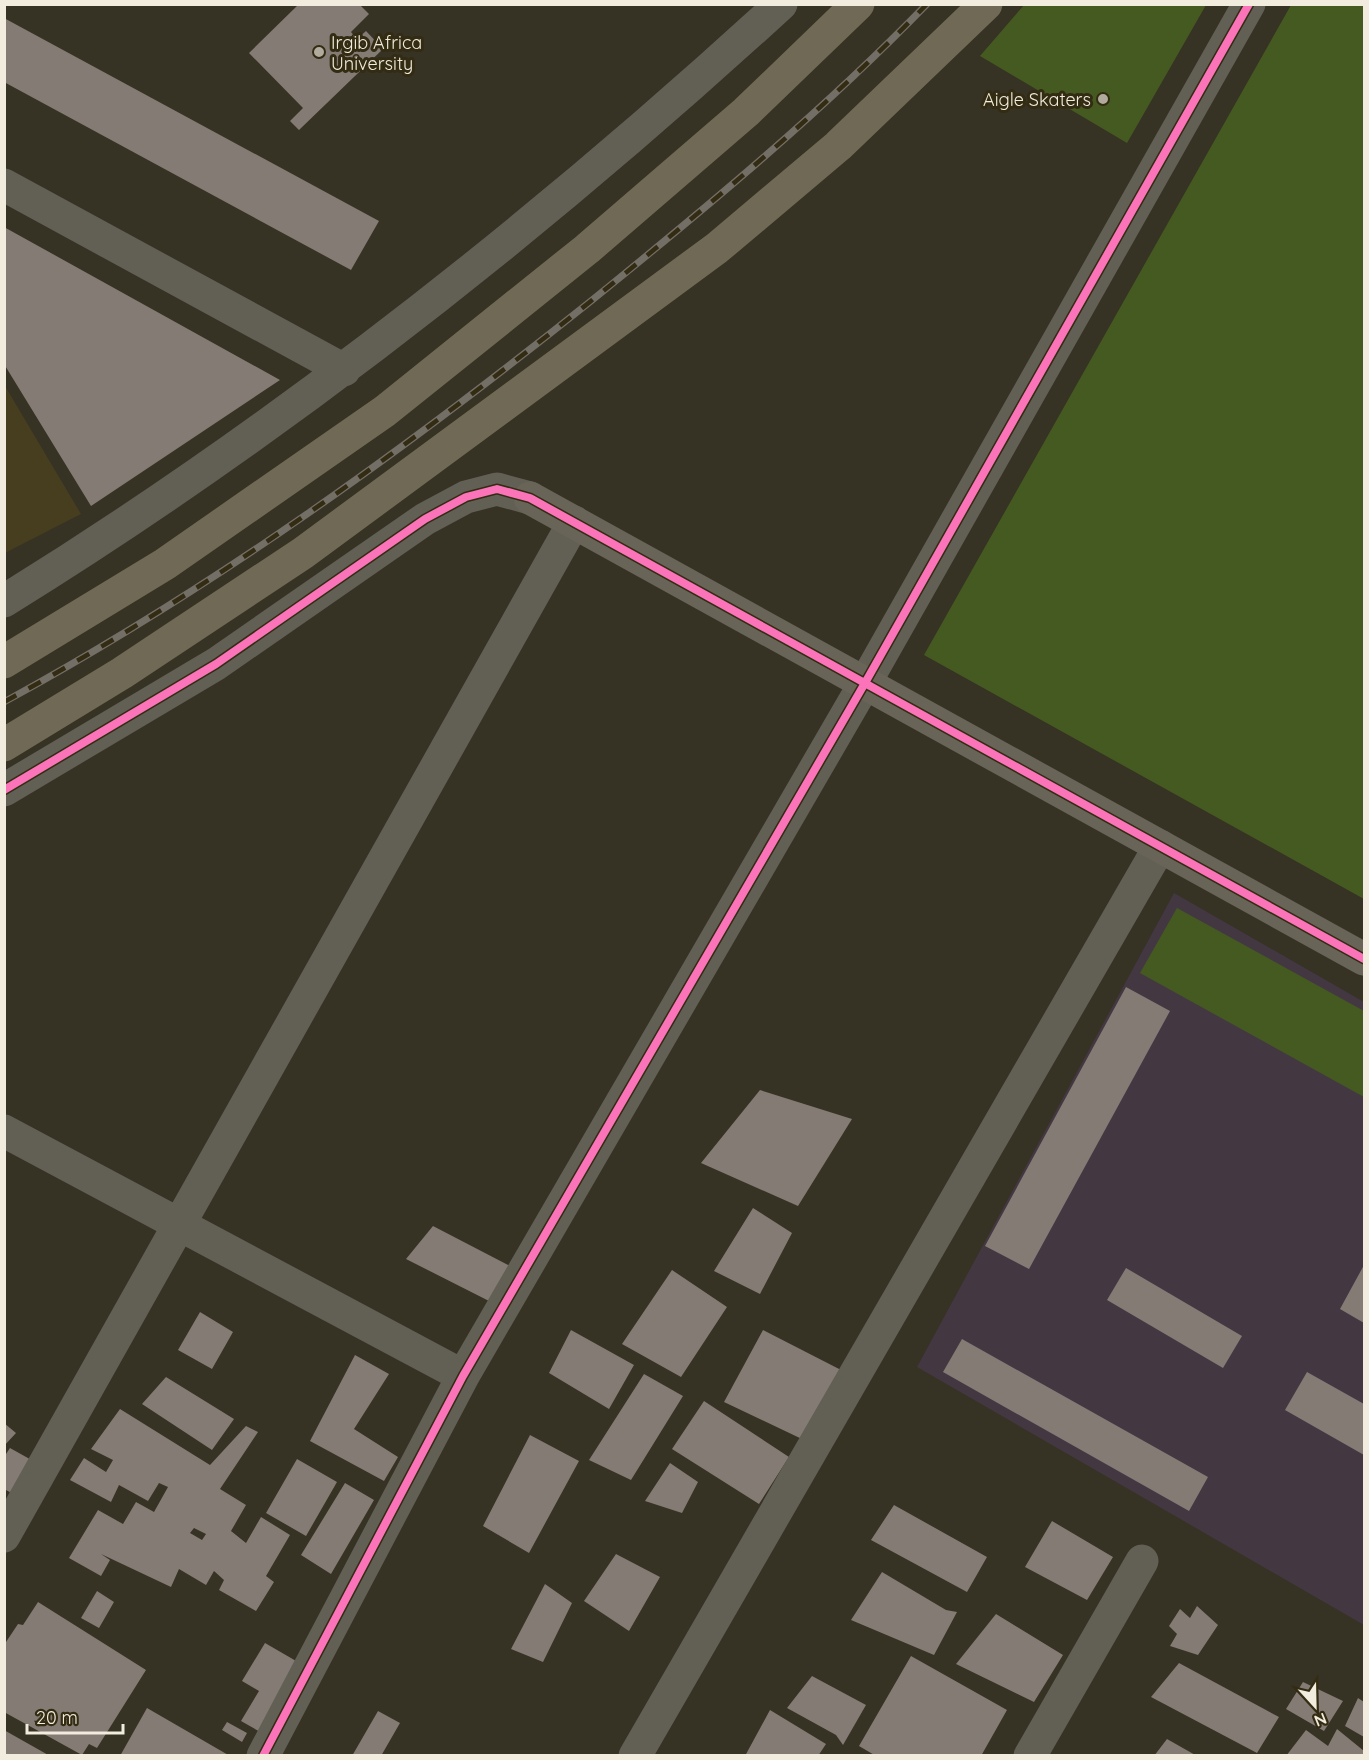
<svg xmlns="http://www.w3.org/2000/svg" width="1369" height="1760" viewBox="0 0 1369 1760" font-family="Quicksand,sans-serif">
<style>
.built{fill:#473d1f}
.education{fill:#433842}
.green{fill:#455a21}
.building{fill:#847b74;fill-rule:evenodd}
.lines{fill:none;stroke-linecap:round;stroke-linejoin:round}
.street{stroke:#625f55;stroke-width:33}
.secondary{stroke:#686457;stroke-width:33}
.highway{stroke:#6f6955;stroke-width:33}
.rail-casing{stroke:#736f66;stroke-width:7}
.rail{stroke:#332b12;stroke-width:4.5;stroke-dasharray:14;stroke-linecap:butt}
.cycleway-casing{stroke:#332b12;stroke-width:11}
.cycleway{stroke:#fb73b8;stroke-width:8}
.poi-dot{fill:#b0ab9c;stroke:#332b12;stroke-width:2}
.labels{text-anchor:middle;dominant-baseline:central;stroke-width:6;stroke-linejoin:round;paint-order:stroke}
.poi-label{font-size:18px;fill:#f1ecdd;stroke:#332b12;text-anchor:start}
</style>
<rect width="100%" height="100%" fill="#363224"/>
<path class="built" d="M5 386 81 514 5 553H4Z"/>
<path class="education" d="M1174 893 1364 1002V1625L917 1367Z"/>
<path class="green" d="M1024 5V4L1206 5 1127 143 980 56Z
M1291 5H1364V899L924 655Z
M1177 908 1364 1011V1097L1140 973Z"/>
<path class="building" d="M299 4H359L369 14 351 32 357 39 366 31 383 49 299 130 290 121 303 108 249 53Z
M4 18 379 221 351 270 4 82Z
M4 227 280 380 91 506 4 364Z
M1126 987 1170 1011 1029 1269 985 1246Z
M760 1090 852 1119 798 1206 701 1163Z
M753 1208 792 1233 760 1294 714 1271Z
M433 1226 510 1266 489 1301 406 1259Z
M1364 1265V1323L1340 1309Z
M1126 1268 1242 1336 1223 1368 1107 1300Z
M672 1270 727 1307 681 1377 622 1344Z
M200 1312 233 1332 212 1369 178 1350Z
M571 1330 634 1365 609 1409 549 1373Z
M763 1330 843 1371 804 1440 724 1402Z
M962 1339 1208 1477 1189 1511 943 1372Z
M355 1355 389 1374 354 1429 398 1457 384 1481 310 1441Z
M1307 1372 1364 1404V1455L1285 1410Z
M644 1374 683 1396 631 1480 589 1460Z
M166 1377 234 1419 212 1450 142 1404Z
M704 1401 789 1457 759 1504 672 1449Z
M120 1409 210 1465 246 1426 258 1432 220 1489 246 1505 231 1531 246 1543 261 1517 290 1535 266 1576 274 1582 256 1611 219 1590 224 1580 214 1571 206 1585 179 1569 171 1587 101 1554 110 1560 101 1576 69 1558 98 1510 123 1524 136 1502 154 1512 168 1487 159 1483 148 1501 119 1485 111 1502 70 1480 84 1458 106 1472 113 1460 91 1449ZM194 1528 206 1534 202 1540 190 1533Z
M4 1423 16 1433 4 1446Z
M530 1435 579 1461 529 1553 483 1526Z
M10 1448 44 1467 25 1500 4 1489V1457Z
M297 1459 337 1482 306 1536 266 1513Z
M670 1463 698 1482 682 1513 645 1501Z
M345 1483 374 1500 331 1574 301 1555Z
M894 1505 987 1557 967 1592 871 1540Z
M1052 1521 1113 1557 1087 1600 1025 1567Z
M616 1554 660 1577 629 1631 584 1601Z
M882 1572 946 1610 957 1612 934 1655 851 1620Z
M545 1584 572 1603 543 1662 511 1649Z
M97 1591 114 1602 99 1628 81 1618Z
M38 1602 146 1670 97 1748 89 1744 82 1755 4 1712V1645L18 1624 23 1625Z
M1197 1606 1218 1625 1198 1655 1170 1646 1177 1634 1169 1626 1180 1609 1190 1618Z
M996 1614 1063 1655 1034 1702 956 1664Z
M265 1643 303 1665 262 1733 241 1721 259 1691 242 1681Z
M911 1656 1007 1710 981 1756H876L859 1746Z
M1179 1663 1279 1717 1257 1753 1151 1697Z
M812 1676 866 1705 843 1745 836 1735 787 1708Z
M1303 1682 1343 1701 1324 1731 1286 1709Z
M1358 1698 1364 1702V1737L1345 1726Z
M147 1708 230 1756H120Z
M770 1710 826 1744 818 1756H745Z
M378 1711 400 1723 381 1756H352Z
M227 1722 247 1733 242 1742 222 1730Z
M1337 1729 1364 1751V1756H1286L1306 1730 1328 1746Z
M4 1730 50 1756H4Z
M1167 1739 1197 1756H1154Z"/>
<g class="lines">
<path class="street" d="M4 185 344 370
M4 601C282 429 540 225 781 4
M4 790 216 664 425 519 466 497 497 489 530 498
M4 1131 463 1376
M4 1536 574 522
M263 1756 463 1376 865 683 1249 4
M635 1756 1160 846
M1030 1756 1142 1561"/>
<path class="secondary" d="M530 498 1364 959"/>
<path class="highway" d="M4 662 165 564 385 411 587 249 746 112 858 4
M4 745 122 673 303 553 717 248 838 146 986 4"/>
<defs>
<path id="rail" d="M4 702C212 589 406 449 591 301 707 207 822 112 927 4"/>
</defs>
<use href="#rail" class="rail-casing"/>
<use href="#rail" class="rail"/>
<defs>
<path id="cycleway" d="M4 790 216 664 425 519 466 497 497 489 530 498 1364 959
M263 1756 463 1376 865 683 1249 4"/>
</defs>
<use href="#cycleway" class="cycleway-casing"/>
<use href="#cycleway" class="cycleway"/>
</g>
<g class="poi-dot">
<circle cx="319" cy="52" r="6"/>
<circle cx="1103" cy="99" r="6"/>
</g>
<g class="labels">
<g class="poi-label">
<text x="331" y="42">Irgib Africa<tspan x="331" dy="21">University</tspan></text>
<text x="1091" y="99" text-anchor="end">Aigle Skaters</text>
</g>
</g>
<rect width="1369" height="1760" fill="none" stroke="#f1ecdd" stroke-width="12"/>
<g transform="translate(1315 1706) rotate(158)" stroke="#332b12" stroke-width="4.5" paint-order="stroke">
<path d="M0-4.5L10 22L0 15L-10 22Z" fill="#f1ecdd"/>
<text y="-9" font-size="16" font-weight="bold" text-anchor="middle" fill="#f1ecdd">N</text>
</g>
<path d="M27 1724v9h96v-9" fill="none" stroke="#f1ecdd" stroke-width="3"/>
<text x="36" y="1724" font-size="18" fill="#f1ecdd" stroke="#332b12" stroke-width="4.5" paint-order="stroke">20 m</text>
</svg>
